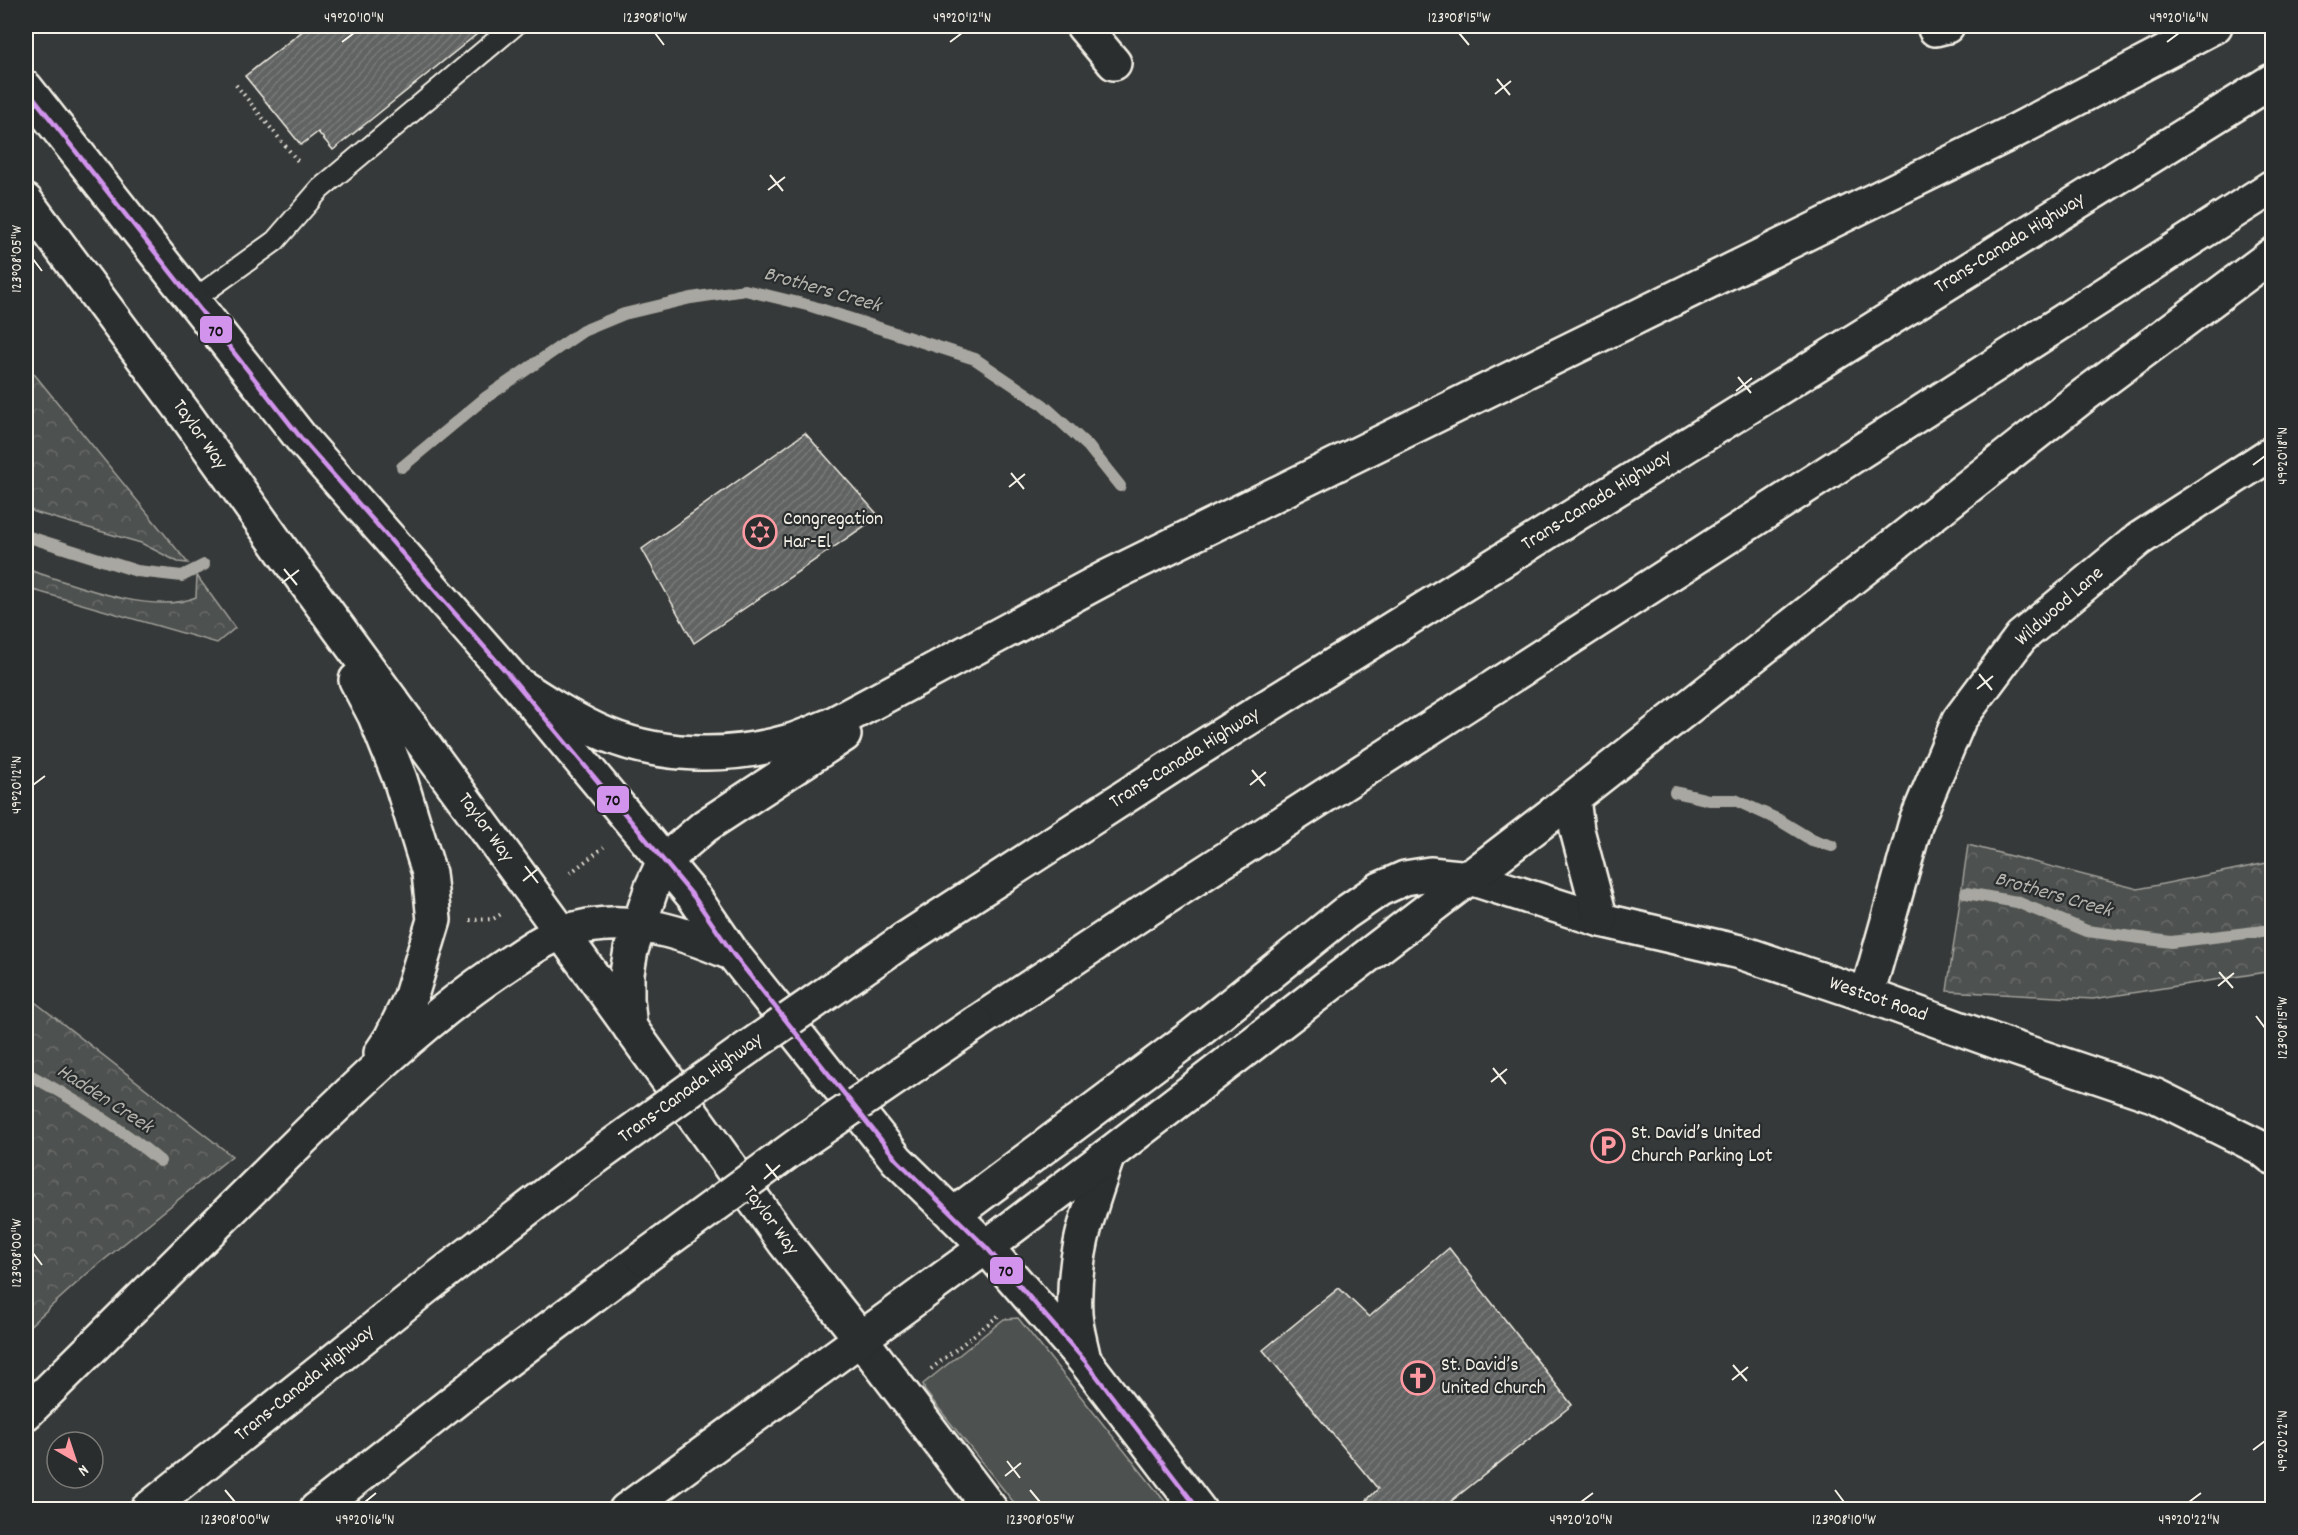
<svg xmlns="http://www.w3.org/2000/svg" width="2298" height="1535" viewBox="0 0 2298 1535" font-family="Dekko,sans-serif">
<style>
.green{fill:#4e514f;stroke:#a1a19c;stroke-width:1.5}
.forest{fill:url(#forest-crowns);stroke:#a1a19c;stroke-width:1.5}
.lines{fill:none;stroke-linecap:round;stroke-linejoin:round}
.stream{stroke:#a8a7a1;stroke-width:12}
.building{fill:url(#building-hatch);stroke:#f4f1e8;stroke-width:1.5}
.lane-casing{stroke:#f4f1e8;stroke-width:24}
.street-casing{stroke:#f4f1e8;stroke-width:38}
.secondary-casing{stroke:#f4f1e8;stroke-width:38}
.highway-casing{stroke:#f4f1e8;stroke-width:38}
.path{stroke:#f4f1e8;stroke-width:4;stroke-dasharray:1.5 4.5;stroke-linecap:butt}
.lane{stroke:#2a2d2e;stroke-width:20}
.street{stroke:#2a2d2e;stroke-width:33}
.secondary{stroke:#2a2d2e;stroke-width:33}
.highway{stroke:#2a2d2e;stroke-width:33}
.highway-bridge-casing{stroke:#f4f1e8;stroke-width:38;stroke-linecap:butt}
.highway-bridge{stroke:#2a2d2e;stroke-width:33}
.bus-1-casing{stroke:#2a2d2e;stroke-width:9}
.bus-1{stroke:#d193ec;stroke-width:4.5}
.ticks{fill:none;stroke:#f4f1e8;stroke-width:2}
.labels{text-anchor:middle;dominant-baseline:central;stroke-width:4.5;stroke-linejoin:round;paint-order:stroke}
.street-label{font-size:20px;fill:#f4f1e8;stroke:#2a2d2e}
.poi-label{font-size:20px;fill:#f4f1e8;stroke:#2a2d2e;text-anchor:start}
.water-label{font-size:21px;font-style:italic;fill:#b4b3ad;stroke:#2a2d2e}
.line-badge{stroke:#2a2d2e;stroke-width:2}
.pale-badge-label{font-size:16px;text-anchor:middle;font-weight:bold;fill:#111}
.neatline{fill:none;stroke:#f4f1e8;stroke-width:2}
.ticks-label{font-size:15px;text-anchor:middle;fill:#f4f1e8}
</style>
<defs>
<pattern id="forest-crowns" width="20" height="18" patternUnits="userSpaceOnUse" patternTransform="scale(1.5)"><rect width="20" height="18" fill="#4e514f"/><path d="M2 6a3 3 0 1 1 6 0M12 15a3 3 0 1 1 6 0" fill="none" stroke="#686a68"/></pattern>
<pattern id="building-hatch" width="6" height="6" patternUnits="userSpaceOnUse" patternTransform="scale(1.5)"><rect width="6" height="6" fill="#616362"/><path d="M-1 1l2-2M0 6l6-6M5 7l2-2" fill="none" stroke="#787a78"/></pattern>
</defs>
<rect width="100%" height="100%" fill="#363939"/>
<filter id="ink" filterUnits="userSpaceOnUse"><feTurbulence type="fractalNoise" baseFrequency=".0167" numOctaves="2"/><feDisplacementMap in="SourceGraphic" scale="12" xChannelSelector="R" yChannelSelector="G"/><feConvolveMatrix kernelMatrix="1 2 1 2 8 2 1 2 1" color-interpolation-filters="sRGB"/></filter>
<g filter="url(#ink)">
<path class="green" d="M1018 1318 1171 1509H1019L925 1391 923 1384 1004 1319Z"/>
<path class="forest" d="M26 364 188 563 178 562 141 543 37 513 26 508Z
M26 569C71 583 151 617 196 597L197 576 235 628 217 643 26 588Z
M1968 845 2138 889 2272 862V971L2093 999 1947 991Z
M26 995 232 1156 88 1273 26 1329Z"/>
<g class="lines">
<path class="stream" d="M402 467 485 398 583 331 624 314 691 298 745 290 811 306 975 359 1043 405 1088 446 1120 486
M26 536 137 571 182 576 204 565
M1675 792 1709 800H1735L1779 820 1812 840 1832 846
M1966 893 2017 902 2087 931 2171 942 2272 930
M26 1073C68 1095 123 1130 160 1161"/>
</g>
<path class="building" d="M309 26H487L333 150 318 132 301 145 245 76Z
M805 433 879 516 694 643 642 549Z
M1449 1248 1572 1405 1440 1510H1371L1366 1501 1378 1489 1263 1350 1339 1288 1369 1317Z"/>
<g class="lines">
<defs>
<path id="lane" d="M193 300 275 241 320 189 514 26"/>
<path id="street" d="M1083 26 1114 63
M1935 29 1947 26
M1470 878 1601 920 1740 952 1867 995 2008 1046 2156 1096 2261 1148 2272 1157
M1867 995 1916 822 1959 720 2021 637 2139 539 2272 453"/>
<path id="secondary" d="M986 1247 1085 1361 1199 1510
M861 1339 991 1510
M1084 1360C1081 1345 1076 1329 1075 1314 1072 1254 1089 1211 1108 1155"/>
<path id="highway" d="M26 88 301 438 516 683 694 897 733 954 897 1160 986 1247
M26 201 185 414 283 552 562 933 785 1243 861 1339
M356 680 375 716 400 779 429 873 434 920 410 999 391 1038 381 1053
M516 683C542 700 568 717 596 730 655 758 728 759 790 741 803 737 816 731 829 726L1109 576 2015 131 2215 26
M1573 798 1577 830 1601 920
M905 939 1191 754 2272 81
M976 1023 1142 913 2272 187
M630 1028 627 999V973L631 950 652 887 664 861 705 826 844 735
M953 1215 1191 1037 1345 913 1380 889 1405 878 1430 874 1470 878
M26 1413C113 1327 200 1241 287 1154 354 1088 421 1023 499 970 519 957 539 941 562 933 620 912 678 930 733 954
M147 1510 426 1287 574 1173
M316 1510 490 1373 643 1258
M626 1510 986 1247 1108 1155 1573 798 2083 396 2272 255"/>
</defs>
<use href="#lane" class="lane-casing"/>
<use href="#street" class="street-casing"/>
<use href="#secondary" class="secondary-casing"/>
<use href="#highway" class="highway-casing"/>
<path class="path" d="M236 85 300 164
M570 873 604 847
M470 920 493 919 503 913
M931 1369 998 1316"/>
<use href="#lane" class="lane"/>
<use href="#street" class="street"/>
<use href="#secondary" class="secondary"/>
<use href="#highway" class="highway"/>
<defs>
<path id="highway-bridge" d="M574 1173 742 1052 905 939
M643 1258 806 1139 976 1023"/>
</defs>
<use href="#highway-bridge" class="highway-bridge-casing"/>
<use href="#highway-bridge" class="highway-bridge"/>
<defs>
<path id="bus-1" d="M26 88 301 438 516 683 694 897 733 954 897 1160 986 1247 1038 1307 1085 1361 1199 1510"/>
</defs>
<use href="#bus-1" class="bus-1-casing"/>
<use href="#bus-1" class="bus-1"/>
</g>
</g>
<path class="ticks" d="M655 33 664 45M1459 33 1469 45M342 42 354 33M950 42 962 33M2167 42 2179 33M1497 79 1510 95M1495 94 1511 81M770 175 783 191M768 190 785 177M33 259 42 271M1738 377 1751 393M1736 391 1752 378M2253 465 2265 456M1011 473 1024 489M1009 487 1025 474M284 569 297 585M282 583 299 570M1979 674 1992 690M1977 689 1993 676M1252 770 1265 786M33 785 45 776M1250 785 1266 772M525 866 538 883M523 881 539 868M2219 972 2233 988M2218 986 2234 973M2256 1016 2265 1028M1493 1068 1506 1084M1491 1082 1507 1069M766 1164 779 1180M764 1179 780 1165M33 1253 42 1265M1733 1365 1747 1381M1732 1380 1748 1367M2253 1450 2265 1441M1007 1461 1020 1478M1005 1476 1021 1463M225 1490 235 1502M1030 1490 1040 1502M1835 1490 1844 1502M365 1502 376 1493M1581 1502 1593 1493M2189 1502 2201 1493"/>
<defs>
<symbol id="synagogue-ring" viewBox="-11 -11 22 22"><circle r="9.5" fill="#2a2d2e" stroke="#ff9aa2" stroke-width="1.5"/><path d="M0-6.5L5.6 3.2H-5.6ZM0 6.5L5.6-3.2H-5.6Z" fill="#ff9aa2"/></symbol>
<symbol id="parking-ring" viewBox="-11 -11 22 22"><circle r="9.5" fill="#2a2d2e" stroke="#ff9aa2" stroke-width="1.5"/><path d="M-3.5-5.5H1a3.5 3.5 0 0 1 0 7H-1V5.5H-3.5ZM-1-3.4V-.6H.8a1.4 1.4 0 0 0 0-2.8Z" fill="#ff9aa2"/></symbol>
<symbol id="church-ring" viewBox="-11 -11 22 22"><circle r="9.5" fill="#2a2d2e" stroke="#ff9aa2" stroke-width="1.5"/><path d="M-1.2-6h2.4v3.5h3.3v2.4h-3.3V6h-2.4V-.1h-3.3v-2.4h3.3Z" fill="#ff9aa2"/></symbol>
</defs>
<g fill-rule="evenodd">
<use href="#synagogue-ring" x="741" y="513" width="38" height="38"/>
<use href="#parking-ring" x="1589" y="1127" width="38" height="38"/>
<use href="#church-ring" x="1399" y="1359" width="38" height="38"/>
</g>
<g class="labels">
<g class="street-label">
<text transform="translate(2010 244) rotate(-32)">Trans-Canada Highway</text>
<text transform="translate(199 435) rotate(55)">Taylor Way</text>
<text transform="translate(1597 501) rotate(-32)">Trans-Canada Highway</text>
<text transform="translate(2060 607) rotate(-41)">Wildwood Lane</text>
<text transform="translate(1185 759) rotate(-32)">Trans-Canada Highway</text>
<text transform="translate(485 828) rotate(54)">Taylor Way</text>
<text transform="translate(1878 1000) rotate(19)">Westcot Road</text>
<text transform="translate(691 1089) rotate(-36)">Trans-Canada Highway</text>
<text transform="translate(770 1221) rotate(54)">Taylor Way</text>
<text transform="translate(305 1384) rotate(-39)">Trans-Canada Highway</text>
</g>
<g class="poi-label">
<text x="783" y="520">Congregation<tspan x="783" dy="23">Har-El</tspan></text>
<text x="1631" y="1134">St. David’s United<tspan x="1631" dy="23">Church Parking Lot</tspan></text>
<text x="1441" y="1366">St. David’s<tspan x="1441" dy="23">United Church</tspan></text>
</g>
<g class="water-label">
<text transform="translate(822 291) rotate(16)">Brothers Creek</text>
<text transform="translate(2053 896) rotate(16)">Brothers Creek</text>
<text transform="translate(104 1100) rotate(33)">Hadden Creek</text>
</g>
</g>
<g class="line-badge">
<rect x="199" y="315" width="34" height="29" rx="6" fill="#d193ec"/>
<rect x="596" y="785" width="34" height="29" rx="6" fill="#d193ec"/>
<rect x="989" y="1256" width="35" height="29" rx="6" fill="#d193ec"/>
</g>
<g class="pale-badge-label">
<text x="216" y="336">70</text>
<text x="613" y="805">70</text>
<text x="1006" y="1276">70</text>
</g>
<rect width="2298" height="1535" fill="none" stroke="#2a2d2e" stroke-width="66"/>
<g transform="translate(75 1460) rotate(141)"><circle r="28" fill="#2a2d2e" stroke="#7b7b78" stroke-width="1.5"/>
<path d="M0-4.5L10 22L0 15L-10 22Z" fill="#ff9aa2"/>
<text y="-9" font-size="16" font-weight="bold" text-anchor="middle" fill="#f4f1e8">N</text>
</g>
<rect x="33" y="33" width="2232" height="1469" class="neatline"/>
<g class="ticks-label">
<text x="354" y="22">49°20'10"N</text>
<text x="655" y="22">123°08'10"W</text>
<text x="962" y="22">49°20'12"N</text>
<text x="1459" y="22">123°08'15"W</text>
<text x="2179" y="22">49°20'16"N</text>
<text transform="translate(16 259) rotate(-90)" y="5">123°08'05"W</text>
<text transform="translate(2282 456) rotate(-90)" y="5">49°20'18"N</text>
<text transform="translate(16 785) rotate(-90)" y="5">49°20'12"N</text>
<text transform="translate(2282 1028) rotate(-90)" y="5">123°08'15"W</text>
<text transform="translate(16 1253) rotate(-90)" y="5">123°08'00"W</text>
<text transform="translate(2282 1441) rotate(-90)" y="5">49°20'22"N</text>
<text x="235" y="1524">123°08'00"W</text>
<text x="365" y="1524">49°20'16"N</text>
<text x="1040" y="1524">123°08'05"W</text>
<text x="1581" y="1524">49°20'20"N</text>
<text x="1844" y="1524">123°08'10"W</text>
<text x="2189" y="1524">49°20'22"N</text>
</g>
</svg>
